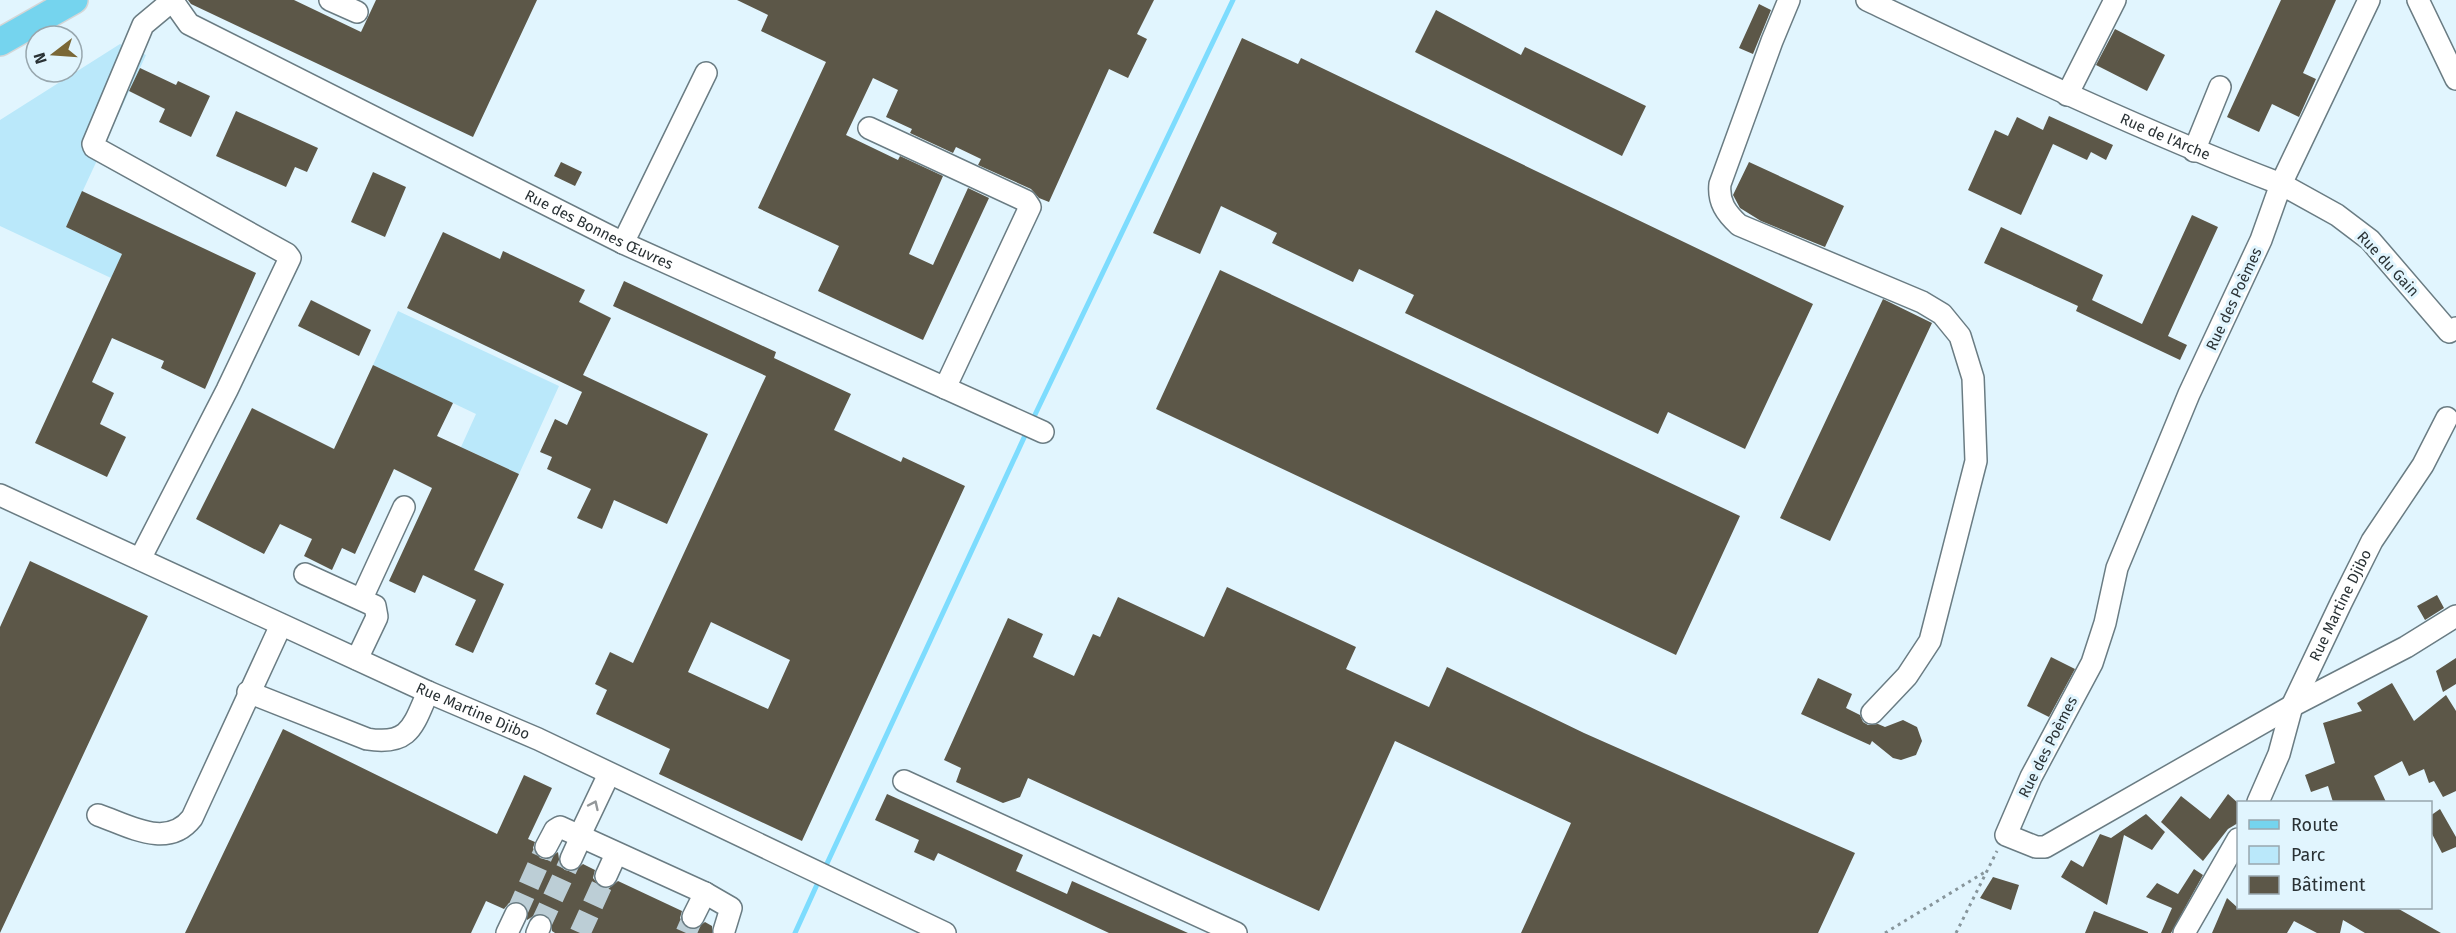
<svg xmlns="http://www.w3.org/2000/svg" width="2456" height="933" viewBox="0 0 2456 933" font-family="'Fira Sans',sans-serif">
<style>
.green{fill:#bae8fa}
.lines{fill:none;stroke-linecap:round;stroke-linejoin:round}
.stream{stroke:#7ddcfe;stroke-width:5}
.building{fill:#5c5748;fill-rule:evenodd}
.minor-tunnel{stroke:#bcced6;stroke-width:21;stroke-dasharray:21 10;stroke-linecap:butt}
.minor-casing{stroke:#6a7c83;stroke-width:24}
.major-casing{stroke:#d4d6d7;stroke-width:30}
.path{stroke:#87959b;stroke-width:3;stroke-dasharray:3 4.5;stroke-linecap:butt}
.minor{stroke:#fff;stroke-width:21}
.major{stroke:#75d4ee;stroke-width:27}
.oneway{stroke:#94989a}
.labels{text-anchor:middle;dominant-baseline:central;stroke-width:6;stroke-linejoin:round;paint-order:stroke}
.street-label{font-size:15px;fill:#2a3235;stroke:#e1f5fe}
</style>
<rect width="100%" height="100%" fill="#e1f5fe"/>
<path class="green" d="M120 44 146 55 66 227 122 254 111 278 0 226V120Z
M398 311 559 386 519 474 461 447 476 414 373 365Z"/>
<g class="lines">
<path class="stream" d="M1032 421 1233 0
M824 870 1028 429
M795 933 820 878"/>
</g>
<path class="building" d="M188 0H294L361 32 376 0H537L473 137 191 4Z
M737 0H1154L1137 34 1147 39 1128 78 1109 69 1049 202 1039 198 1031 189 978 165 981 159 956 147 953 153 910 133 912 129 886 117 898 90 873 78 846 135 898 160 900 156 943 176 909 254 933 265 968 188 989 198 923 340 818 291 839 246 758 208 826 62 761 31 768 15Z
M2281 0H2336L2303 73 2316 79 2299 117 2272 104 2259 132 2227 117Z
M1759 4 1771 10 1753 54 1739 48Z
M1436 10 1521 55 1525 47 1646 106 1622 156 1415 52Z
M2115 29 2165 55 2147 91 2096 65Z
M1242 38 1298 64 1301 58 1813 304 1745 449 1668 412 1658 434 1405 313 1414 295 1359 269 1353 282 1272 243 1277 233 1221 206 1200 254 1153 233Z
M140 68 176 85 178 81 210 96 191 137 159 122 165 109 129 91Z
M236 111 318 148 307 172 295 167 286 187 216 156Z
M2049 116 2113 145 2106 160 2091 152 2087 160 2053 144 2021 215 1968 190 1995 130 2008 136 2017 117 2043 130Z
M561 162 582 172 575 186 554 176Z
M1749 162 1844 206 1825 247 1761 221 1740 208 1733 195Z
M373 172 406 187 385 237 351 222Z
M82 191 256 273 205 389 161 368 164 361 112 338 92 382 114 393 100 424 126 437 107 477 35 443 122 254 66 227Z
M2192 215 2218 227 2168 336 2187 345 2180 360 2076 311 2078 306 1984 263 2001 227 2103 275 2092 300 2142 324Z
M443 232 500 259 503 251 585 290 579 302 611 318 583 375 708 434 667 524 614 500 602 529 577 518 591 489 547 469 552 457 540 452 555 419 567 425 582 392 407 308Z
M1220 270 1740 516 1676 655 1156 409Z
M624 281 776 352 774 358 851 394 834 430 901 462 903 457 965 486 802 841 659 774 670 749 596 714 607 690 595 684 610 652 633 663 766 376 613 306ZM711 622 790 660 768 709 688 672Z
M1883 299 1932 323 1830 541 1780 518Z
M311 300 371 330 359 356 298 326Z
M373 365 453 403 437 436 519 474 474 570 504 584 473 653 455 645 476 600 423 575 415 593 389 581 432 488 394 469 355 554 342 548 332 570 304 556 312 539 280 524 264 554 196 519 252 408 334 449Z
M30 561 148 616 0 933V627Z
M1227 587 1356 647 1346 669 1429 707 1447 667 1584 733 1855 853 1818 933H1521L1571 823 1395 741 1319 911 1028 778 1020 797 1003 803 956 782 961 768 944 760 1008 618 1043 634 1033 657 1074 676 1093 634 1100 637 1118 597 1204 637Z
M2437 595 2444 608 2425 620 2417 606Z
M2051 657 2075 669 2049 717 2027 706Z
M2456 658V684L2443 692 2436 671Z
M1818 678 1852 694 1846 708 1860 715 1863 722 1868 725 1878 724 1885 727 1903 720 1917 727 1922 741 1916 755 1901 760 1893 758 1872 741 1870 745 1801 714Z
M2392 683 2414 721 2446 695 2456 711V791L2443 797 2434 781 2429 783 2424 769 2409 776 2402 761 2374 776 2386 802H2333L2328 786 2311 792 2305 775 2335 763 2323 723 2362 711 2357 703Z
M283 729 497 834 524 775 552 788 528 839 535 842 533 848 540 858 547 860 558 852 560 866 565 870 573 872 583 864 595 870 593 878 600 887 608 889 618 881 682 911 680 918 687 928 694 930 705 922 712 926V933H555L552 931 550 919 546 915 538 913 527 920V907L521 902 509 903 504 909 486 901 471 933H185Z
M887 794 1023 855 1016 871 1067 894 1072 881 1188 933H1109L938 853 934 861 914 852 919 840 875 820Z
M2228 794 2238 803V823L2228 829 2203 861 2161 822 2181 796 2210 819Z
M2440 809 2456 837V847L2442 853 2430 830V816Z
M2146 814 2165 832 2152 850 2124 835 2107 905 2061 877 2071 860 2083 867 2100 834 2111 838Z
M2194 869 2203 875 2171 933H2161L2172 908 2146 897 2157 883 2178 894Z
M1993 877 2019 885 2011 910 1980 898Z
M2227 898 2238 908H2397L2441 933H2365L2343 920 2340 933H2317L2294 921 2287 933H2212Z
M2094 911 2148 932V933H2085Z"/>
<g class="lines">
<path class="minor-tunnel" d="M516 914 546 847
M540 926 571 859
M580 933 606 876
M686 933 693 917"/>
<defs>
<g id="minor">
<path id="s1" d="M172 0 189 24 623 243 1043 432"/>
<path d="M330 0 357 12"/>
<path d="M1789 0 1772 41 1720 184C1718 202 1726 213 1739 225L1922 302 1942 314 1960 336 1973 378 1976 461 1930 641 1907 676 1872 713"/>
<path id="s2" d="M1867 0C2004 65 2140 130 2281 184L2369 0"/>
<path d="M2418 0 2456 79"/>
<path d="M2067 95 2115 0"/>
<path d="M869 128 1026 201 1030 207 945 388"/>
<path d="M2194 151 2220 87"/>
<path d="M623 243 706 73"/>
<path d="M2456 328 2449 332 2370 240 2337 215 2281 184 2261 240 2189 394 2117 568 2105 623 2092 663 2031 777 2006 835 2036 847H2045L2292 706 2406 647 2456 616"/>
<path id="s3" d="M0 495 428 692 538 739 945 933"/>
<path d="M140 559 227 390 290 258 287 254 94 147 93 144 143 25 173 0"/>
<path d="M305 574 375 606 377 617 357 659"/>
<path d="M362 598 404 507"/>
<path d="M248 692 367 739C410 746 413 726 428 692"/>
<path d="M904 781 1236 933"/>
<path id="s4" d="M2258 802 2279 754 2292 706 2341 603 2372 541 2423 465 2447 418"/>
<path d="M98 815C128 825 167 850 192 818L281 625"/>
<path d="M579 837 609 774"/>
<path d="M546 847 555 830 560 827 705 893 731 908 724 931"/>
<path d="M571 859 581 837"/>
<path d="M606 876 616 854"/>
<path d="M693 917 705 893"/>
<path d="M507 933 516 914"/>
<path d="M537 933 540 926"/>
<path d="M2184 933 2238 839"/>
</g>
<path id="major" d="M0 42 74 0"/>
</defs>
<use href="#minor" class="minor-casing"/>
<use href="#major" class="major-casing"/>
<path class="path" d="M1885 933 1985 872
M1956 933 1997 851"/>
<use href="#minor" class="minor"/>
<use href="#major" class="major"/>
</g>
<defs><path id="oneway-chevron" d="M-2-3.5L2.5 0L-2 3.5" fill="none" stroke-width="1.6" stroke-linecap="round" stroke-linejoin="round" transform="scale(1.5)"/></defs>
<use class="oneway" href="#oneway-chevron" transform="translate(594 805) rotate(-65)"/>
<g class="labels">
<g class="street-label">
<text stroke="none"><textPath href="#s2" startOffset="328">Rue de l'Arche</textPath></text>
<text stroke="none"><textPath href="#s1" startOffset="488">Rue des Bonnes Œuvres</textPath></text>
<text transform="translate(2388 264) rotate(47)">Rue du Gain</text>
<text transform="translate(2234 299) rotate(-65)">Rue des Poèmes</text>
<text stroke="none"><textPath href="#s4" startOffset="214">Rue Martine Djibo</textPath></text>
<text stroke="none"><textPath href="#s3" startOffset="520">Rue Martine Djibo</textPath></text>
<text transform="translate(2048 747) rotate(-63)">Rue des Poèmes</text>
</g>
</g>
<rect x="2237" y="801" width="195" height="108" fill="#e1f5fe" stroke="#98a7ae" stroke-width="1.5"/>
<rect x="2249" y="820" width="30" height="9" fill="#75d4ee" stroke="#98a7ae" stroke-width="1.5"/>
<text x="2291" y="831" font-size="18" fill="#2a3235">Route</text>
<rect x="2249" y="846" width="30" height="18" fill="#bae8fa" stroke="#98a7ae" stroke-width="1.5"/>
<text x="2291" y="861" font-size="18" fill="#2a3235">Parc</text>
<rect x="2249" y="876" width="30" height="18" fill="#5c5748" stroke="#98a7ae" stroke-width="1.5"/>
<text x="2291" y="891" font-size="18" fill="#2a3235">Bâtiment</text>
<g transform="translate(54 54) rotate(253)"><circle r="28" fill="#e1f5fe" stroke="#98a7ae" stroke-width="1.5"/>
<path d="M0-4.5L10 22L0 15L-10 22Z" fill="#7a6736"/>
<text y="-9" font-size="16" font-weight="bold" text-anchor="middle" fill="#2a3235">N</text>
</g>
</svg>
